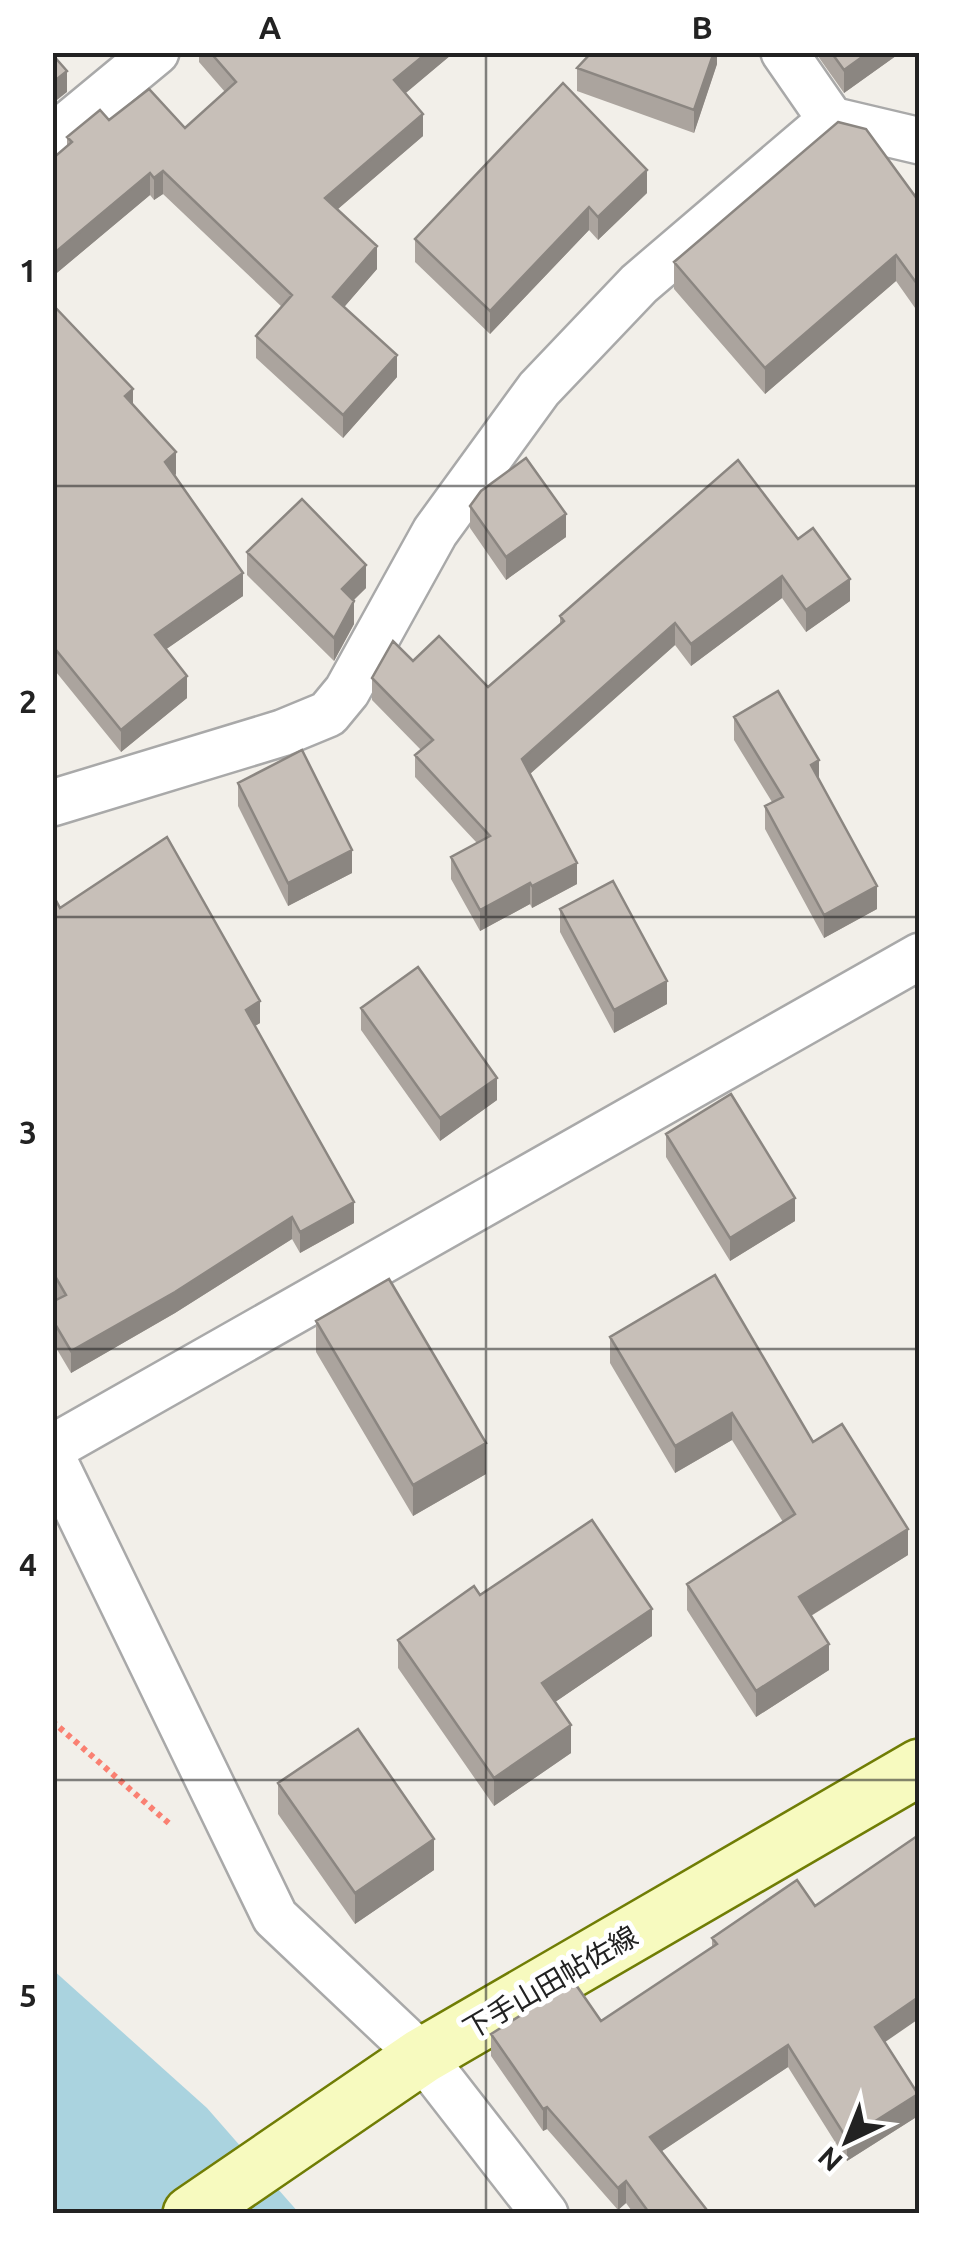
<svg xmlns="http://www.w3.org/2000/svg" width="972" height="2266" viewBox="0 0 972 2266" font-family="Ubuntu,'Noto Sans JP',sans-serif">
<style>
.water{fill:#aad3df}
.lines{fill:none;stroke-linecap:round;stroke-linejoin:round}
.street-casing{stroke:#a9a9a9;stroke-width:50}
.secondary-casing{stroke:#707d05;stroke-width:60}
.path{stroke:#fa8072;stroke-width:6;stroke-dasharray:5 5;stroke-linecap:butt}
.street{stroke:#fff;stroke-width:45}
.secondary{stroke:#f7fabf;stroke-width:55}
.wall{fill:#aba49e}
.shaded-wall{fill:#8b8681}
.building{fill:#c7bfb8;stroke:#8b8681;stroke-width:2.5}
.grid{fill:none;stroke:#222;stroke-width:2.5;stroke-opacity:0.55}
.labels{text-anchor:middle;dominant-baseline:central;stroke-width:10;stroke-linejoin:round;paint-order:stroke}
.street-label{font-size:28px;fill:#222;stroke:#fff}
.neatline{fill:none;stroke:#222;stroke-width:4}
.grid-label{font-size:32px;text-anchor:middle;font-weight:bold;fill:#222}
</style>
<rect width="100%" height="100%" fill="#f2efe9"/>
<path class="water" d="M52 1969 207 2108 299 2213H53Z"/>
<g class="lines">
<defs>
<path id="street" d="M784 52 831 120 920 141
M52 138 156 52
M52 803 282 733 328 714 347 691 435 532 539 389 639 284 831 120
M52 1448 920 956
M52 1457 275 1917 422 2056 545 2214"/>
<path id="secondary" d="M191 2214 422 2056 920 1767"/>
</defs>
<use href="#street" class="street-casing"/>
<use href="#secondary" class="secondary-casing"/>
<path class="path" d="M52 1721 172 1826"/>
<use href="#street" class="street"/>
<use href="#secondary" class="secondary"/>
</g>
<path class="wall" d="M199 52H451V55L405 93 423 136 338 209 377 269 344 307 397 377 343 438 256 358V336L282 307 163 194 154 200 150 195 52 277V159L67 146V137L109 120 185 128 225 92 199 62Z
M717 52V64L694 133 577 91V68Z
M815 52H900V53L844 93Z
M647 193 598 240 589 230 490 334 415 262V239Z
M920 203V315L896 281 765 394 674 289V262Z
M52 304 133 404 176 474 175 476 243 596 166 649 187 698 121 752 52 667Z
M470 506 566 537 506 580 470 528Z
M798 539 850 601 806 632 782 598 691 666 675 645 530 774 577 884 532 908 530 904 480 931 451 879V857L477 843 415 777V755L421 750 372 700V678L413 661 488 687 560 625V616Z
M247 552 366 588 354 600V624L334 661 247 575Z
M734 717 819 780 877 909 824 938 765 829V806L772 802 734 740Z
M238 783 352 873 288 906 238 806Z
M52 893 60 908 260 1023 255 1026 354 1223 300 1253 292 1239 175 1313 71 1373 52 1341V1302L56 1300 52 1293Z
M560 909 667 1004 614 1033 560 932Z
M361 1008 497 1100 440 1141 361 1030Z
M666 1134 795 1221 730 1261 666 1157Z
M316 1321 486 1474 413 1516 316 1352Z
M610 1337 813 1442 908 1555 811 1616 829 1670 756 1717 687 1610V1584L783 1522 732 1440 675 1473 610 1363Z
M480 1595 652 1636 555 1702 571 1753 494 1806 398 1668V1640Z
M278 1783 434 1870 355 1924 278 1814Z
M712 1938 885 2042 918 2116 847 2161 788 2067 662 2151 710 2214H634L626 2203 618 2210 547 2129 543 2131 491 2056V2034L601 2021 712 1947Z"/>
<path class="shaded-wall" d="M428 52H451V55L394 103V80Z
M714 52H717V64L694 133V110Z
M869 52 900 53 844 93V70Z
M67 71V92L52 104V83Z
M423 114V136L325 220V198Z
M647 170V193L598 240V217Z
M163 171V194L154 200V178Z
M150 173V195L52 277V255Z
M589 207V230L490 334V311Z
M377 246V269L333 320V297Z
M896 255V281L765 394V368Z
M397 355V377L343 438V415Z
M133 389V411L125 396Z
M176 452V474L165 484V462Z
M566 514V537L506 580V557Z
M366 565V588L342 611V589Z
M243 573V596L155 657V635Z
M782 576V598L691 666V644Z
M850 579V601L806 632V610Z
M354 601V624L334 661V638Z
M675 623V645L522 781V759Z
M187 676V698L121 752V730Z
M819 760V783L811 765Z
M352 850V873L288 906V883Z
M577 863V884L532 908V886Z
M530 883V904L480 931V910Z
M877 886V909L824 938V915Z
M667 981V1004L614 1033V1010Z
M260 1001V1023L246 1031V1010Z
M497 1078V1100L440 1141V1118Z
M795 1198V1221L730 1261V1238Z
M354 1202V1223L300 1253V1232Z
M292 1217V1239L175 1313 71 1373V1351Z
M732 1413V1440L675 1473V1446Z
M486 1443V1474L413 1516V1485Z
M908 1529V1555L799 1623V1597Z
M652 1609V1636L542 1711V1683Z
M829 1644V1670L756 1717V1691Z
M571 1725V1753L494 1806V1778Z
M434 1839V1870L355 1924V1893Z
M920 1996V2018L875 2049V2027Z
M788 2045V2067L650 2159V2137Z
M918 2094V2116L847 2161V2139Z
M547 2107V2129L543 2131V2109Z
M626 2181V2203L618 2210V2188Z"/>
<path class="building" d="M210 52H428L394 80 423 114 325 198 377 246 333 297 397 355 343 415 256 336 292 295 163 171 154 178 150 173 52 255V159L72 142 67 137 100 110 109 120 149 89 185 128 236 82Z
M592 52H714L694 110 577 68Z
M831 52H869L844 70Z
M52 54 67 71 52 83Z
M563 83 647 170 598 217 589 207 490 311 415 239Z
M838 122 866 129 920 203V288L896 255 765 368 674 262Z
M52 304 133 389 125 396 176 452 165 462 243 573 155 635 187 676 121 730 52 645Z
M526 458 566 514 506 557 470 506 481 491Z
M738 460 798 539 813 528 850 579 806 610 782 576 691 644 675 623 522 759 577 863 532 886 530 883 480 910 451 857 490 836 415 755 433 740 372 678 393 641 413 661 439 636 488 687 564 621 560 616Z
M302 499 366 565 342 589 354 601 334 638 247 552Z
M778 691 819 760 811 765 877 886 824 915 765 806 783 797 734 717Z
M302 750 352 850 288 883 238 783Z
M167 837 260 1001 246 1010 354 1202 300 1232 292 1217 175 1292 71 1351 52 1319V1302L66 1295 52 1271V893L60 908Z
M613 881 667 981 614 1010 560 909Z
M418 967 497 1078 440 1118 361 1008Z
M731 1094 795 1198 730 1238 666 1134Z
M715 1275 813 1442 842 1424 908 1529 799 1597 829 1644 756 1691 687 1584 795 1514 732 1413 675 1446 610 1337Z
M389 1279 486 1443 413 1485 316 1321Z
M592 1520 652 1609 542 1683 571 1725 494 1778 398 1640 474 1586 480 1595Z
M358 1729 434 1839 355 1893 278 1783Z
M920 1834V1996L875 2027 918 2094 847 2139 788 2045 650 2137 710 2214H650L626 2181 618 2188 547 2107 543 2109 491 2034 574 1982 601 2021 717 1944 712 1938 797 1880 815 1906Z"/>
<path class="grid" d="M486 52V2214M52 486H920M52 917H920M52 1349H920M52 1780H920"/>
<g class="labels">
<g class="street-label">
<text transform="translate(550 1982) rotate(-30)">下手山田帖佐線</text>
</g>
</g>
<rect width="972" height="2266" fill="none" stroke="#ffffff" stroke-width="110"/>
<g transform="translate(847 2141) rotate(223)" stroke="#ffffff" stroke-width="8" paint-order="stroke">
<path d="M0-8L18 38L0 25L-18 38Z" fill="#222222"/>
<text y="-15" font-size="28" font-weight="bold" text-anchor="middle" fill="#222222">N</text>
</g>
<rect x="55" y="55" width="862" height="2156" class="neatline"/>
<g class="grid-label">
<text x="270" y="39">A</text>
<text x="702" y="39">B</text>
<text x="28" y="282">1</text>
<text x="28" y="713">2</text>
<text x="28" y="1144">3</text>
<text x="28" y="1576">4</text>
<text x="28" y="2007">5</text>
</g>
</svg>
